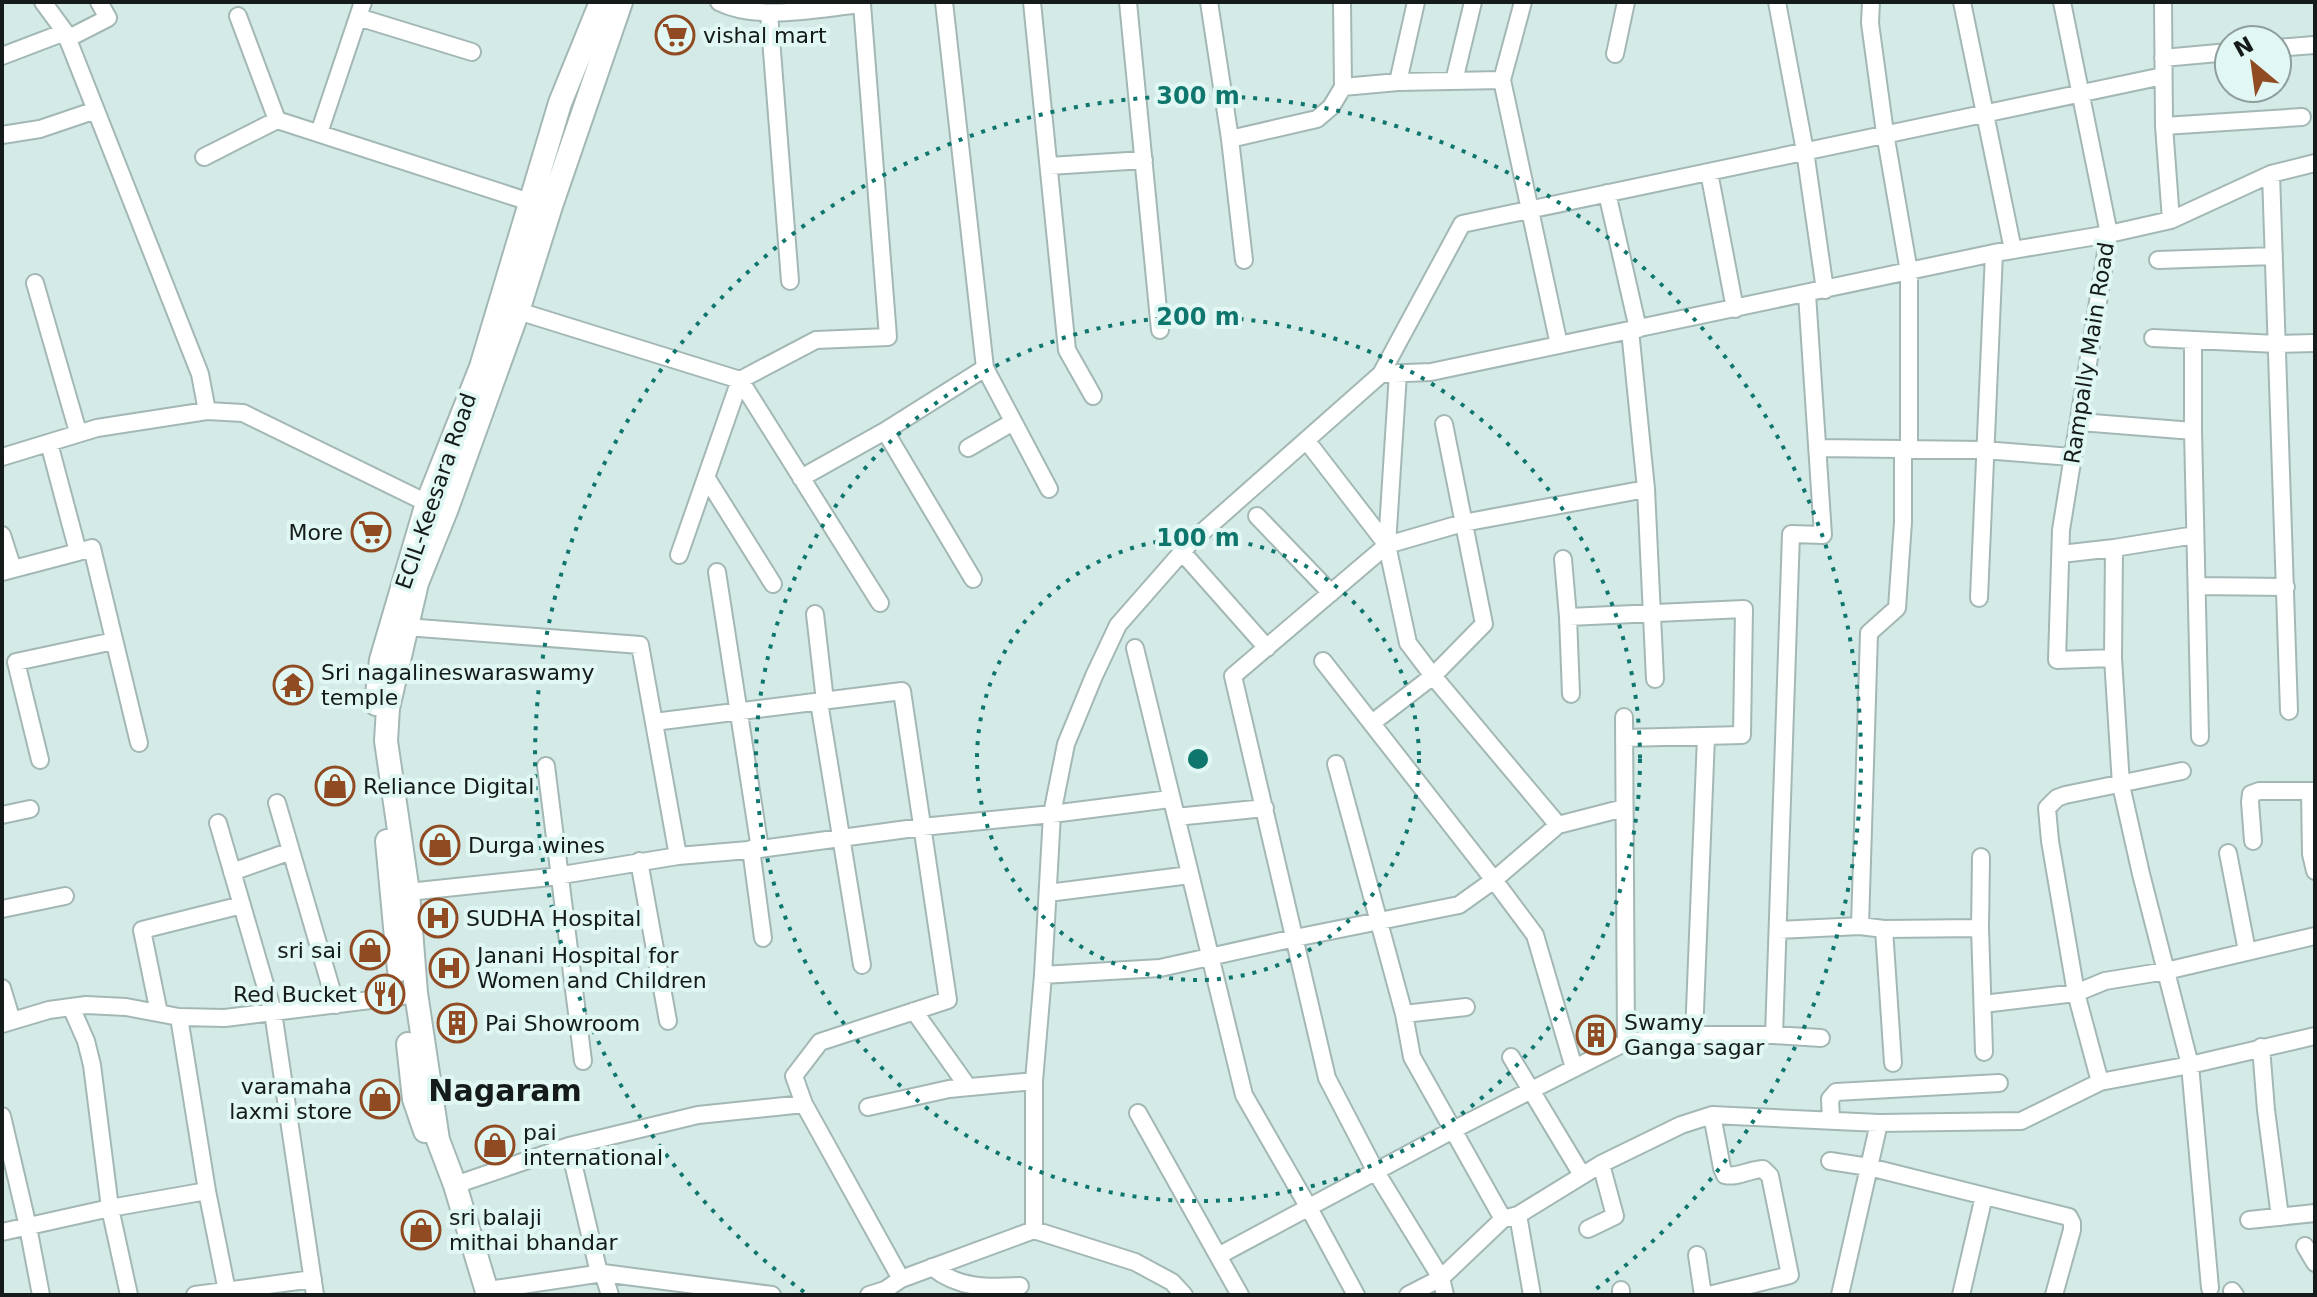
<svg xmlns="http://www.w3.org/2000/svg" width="2317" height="1297" viewBox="0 0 2317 1297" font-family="'DejaVu Sans',sans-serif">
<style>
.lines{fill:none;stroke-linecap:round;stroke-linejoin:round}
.minor-casing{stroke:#a3b8b5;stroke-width:20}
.major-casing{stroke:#a3b8b5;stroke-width:26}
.minor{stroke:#fff;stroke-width:16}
.major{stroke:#fff;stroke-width:22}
.ring{fill:none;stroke:#0f766e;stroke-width:4;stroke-dasharray:4 8}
.labels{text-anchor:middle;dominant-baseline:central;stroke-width:8;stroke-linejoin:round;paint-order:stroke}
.poi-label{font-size:22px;fill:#141b1a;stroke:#e1f7f4;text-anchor:start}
.street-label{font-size:22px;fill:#141b1a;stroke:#e1f7f4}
.district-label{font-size:30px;font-weight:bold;fill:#141b1a;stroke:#e1f7f4}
.centre{fill:#0f766e;stroke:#e1f7f4;stroke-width:4}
.ring-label{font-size:24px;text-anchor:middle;font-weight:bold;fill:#0f766e;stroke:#e1f7f4;stroke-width:8;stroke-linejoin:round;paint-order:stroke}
</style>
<rect width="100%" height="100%" fill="#d4eae7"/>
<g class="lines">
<defs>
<path id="minor" d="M43 2 65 32 200 374 207 411
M944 2 985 368 1049 489
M1032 2 1067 350 1093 396
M1128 2 1160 330
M1209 2 1230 139 1244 260
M1777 2 1805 151 1825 290
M1871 2 1870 23 1885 133 1909 272V449
M1962 2 2013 250 1994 253 1979 598
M2062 2 2109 234 2061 530 2057 660 2113 658
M2163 2 2164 126 2171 220
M769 13 790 281
M238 16 277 120
M358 17 472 52
M67 39 108 18 99 2
M2277 48 2314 45
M1615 54 1626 2
M2 56 65 32
M2163 58 2229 52
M1502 80 1523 2
M1454 81 1473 2
M1398 82 1416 2
M1343 87 1398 82 1502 80 1559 345
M2164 126 2302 117
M319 133 363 2
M2 135 40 129 96 110
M1230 139 1317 119 1331 107 1343 87 1342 2
M204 157 277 120 530 202
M1049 166 1144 160
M1709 172 1735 309
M2271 174 2289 711
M1607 193 1638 329
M2013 250 2109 234 2171 220 2271 174 2315 163
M2158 260 2274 256
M35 283 78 432
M518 311 740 380 880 603
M1630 330 1646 489 1655 679
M2153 338 2277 344 2315 343
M2193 341V431L2200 737
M1381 374 1431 372 1994 253
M2080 422 2193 431
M885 431 973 579
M1306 440 1387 545 1408 643 1433 676 1558 825
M968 448 1013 422
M1817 448 1984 450 2071 457
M2 457 97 428 207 411 243 413 427 503
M706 477 773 584
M801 478 885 431 985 368
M1257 516 1331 593
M2 535 13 569
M2195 535 2114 548 2113 658 2121 785 2141 874 2190 1065 2210 1288
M1387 545 1398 373
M78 552 92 548 139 743
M1182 552 1267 648
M2061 554 2114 548
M679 555 740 380 816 340 888 337 862 4C819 8 759 22 719 2
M1563 559 1568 617 1571 694
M2 572 78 552 49 443
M717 572 760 849
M2197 586 2286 587
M815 614 825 701
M1568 617 1744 609 1742 735 1624 738
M406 627 640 645 678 856
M1135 648 1244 1095 1309 1208 1356 1295
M1323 661 1494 880 1535 935 1574 1068
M819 702 862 965
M1624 717 1626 1042
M654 722 902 691 948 1000 820 1042 794 1076 804 1104
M1372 723 1433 676 1484 624 1444 424
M40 760 16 662 114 641
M1336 764 1404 1014 1412 1057 1503 1219
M546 766 583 1061
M2310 791 2311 854 2315 871
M277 803 336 1005
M2 815 30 809
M1176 817 1265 808
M218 823 273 1012 315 1295
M2253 841 2250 802 2251 794 2259 791H2315
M751 849 763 938
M2228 853 2247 951
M1981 857 1980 928 1984 1052
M639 861 668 1021
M232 872 291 851
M408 892 550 877 678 856 760 849 922 827 1052 814 1170 799
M1048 893 1190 875
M2 909 65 896
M1860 926 1869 633 1897 608 1903 522V449
M1884 929 1893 1063
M1778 930 1860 926 1884 929 1980 928
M1043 975 1160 968 1295 938 1459 905 1494 880 1558 825 1624 808
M2 988 12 1021
M1983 1004 2076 993 2105 981 2166 971 2315 936
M71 1007 86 1041 92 1065 110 1208 129 1295
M914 1011 968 1087
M159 1013 142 930 242 905
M1404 1014 1466 1007
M179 1017 207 1191 227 1291
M2 1024 49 1010 86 1005 126 1007 179 1017 225 1018 403 996
M1694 1035 1706 737
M1774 1035 1791 534 1823 535 1807 294
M2261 1047 2266 1110 2280 1217
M1511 1057 1582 1175
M2100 1082 2076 993 2050 841 2047 808 2057 798 2065 795 2182 771
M868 1107 949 1089 1034 1081
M1138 1113 1240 1295
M2 1116 28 1227 41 1295
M1831 1119 1830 1099 1836 1092 1999 1083
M569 1146 599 1273
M1830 1161 1869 1167 2069 1217 2072 1223V1230L2054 1295
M455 1185 569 1146 698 1115 804 1104 901 1279
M1518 1215 1532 1295
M2249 1220 2315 1213
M1588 1229 1615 1216 1601 1164
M1034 1230V1081L1043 975 1052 814 1066 744 1094 676 1118 625 1190 543 1381 374 1462 224 2163 76
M2 1232 110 1208 207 1191
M2305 1246 2315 1263
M1697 1255 1703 1295
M1218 1256 1453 1130 1626 1042 1694 1035H1774L1821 1038
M932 1267C959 1289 988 1288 1020 1286
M603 1273 610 1295
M488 1290 603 1273 772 1295
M1621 1290V1295
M2232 1291 2235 1295
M195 1295 313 1279
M869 1295 885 1290 901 1279 1034 1230 1135 1262 1172 1282 1184 1295
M1408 1295 1441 1278 1503 1219 1518 1215 1601 1164 1681 1125 1712 1115 1879 1123 2021 1121 2100 1082 2190 1065 2315 1036
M1445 1295 1441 1278 1376 1172 1327 1078 1233 676 1387 545 1463 523 1646 489
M1709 1295 1790 1275 1770 1176 1763 1169C1751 1169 1737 1178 1725 1175L1722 1168 1712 1115
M1840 1295 1879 1123
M1961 1295 1984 1196"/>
<path id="major" d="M376 704 381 660 427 503 481 367 560 103 601 2
M387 841 399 970
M408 1044 414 1099 425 1131
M488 1295 455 1185 438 1140 416 993 408 892 386 741 388 708 417 583 446 511 518 311 551 206 621 2"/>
</defs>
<use href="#minor" class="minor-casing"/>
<use href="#major" class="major-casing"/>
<use href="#minor" class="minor"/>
<use href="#major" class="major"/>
</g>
<g class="ring">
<circle cx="1198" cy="759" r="221"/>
<circle cx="1198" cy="759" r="442"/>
<path d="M804 1292A663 663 0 1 1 1592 1292"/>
</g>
<defs>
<symbol id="supermarket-ring" viewBox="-11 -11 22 22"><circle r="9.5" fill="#e1f7f4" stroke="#914b22" stroke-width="1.5"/><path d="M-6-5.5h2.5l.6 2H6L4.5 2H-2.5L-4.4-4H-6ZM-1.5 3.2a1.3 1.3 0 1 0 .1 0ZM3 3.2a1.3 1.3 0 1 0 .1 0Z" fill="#914b22"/></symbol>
<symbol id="temple-ring" viewBox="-11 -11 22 22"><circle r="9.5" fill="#e1f7f4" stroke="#914b22" stroke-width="1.5"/><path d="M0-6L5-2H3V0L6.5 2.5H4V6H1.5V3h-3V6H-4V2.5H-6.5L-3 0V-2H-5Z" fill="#914b22"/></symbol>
<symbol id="shop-ring" viewBox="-11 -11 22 22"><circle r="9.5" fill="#e1f7f4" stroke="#914b22" stroke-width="1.5"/><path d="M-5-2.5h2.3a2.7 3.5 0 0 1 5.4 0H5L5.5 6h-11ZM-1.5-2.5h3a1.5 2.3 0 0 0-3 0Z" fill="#914b22"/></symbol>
<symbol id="hospital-ring" viewBox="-11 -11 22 22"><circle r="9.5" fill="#e1f7f4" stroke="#914b22" stroke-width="1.5"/><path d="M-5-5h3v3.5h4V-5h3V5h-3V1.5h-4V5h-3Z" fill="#914b22"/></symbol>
<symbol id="restaurant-ring" viewBox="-11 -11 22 22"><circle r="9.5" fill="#e1f7f4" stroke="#914b22" stroke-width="1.5"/><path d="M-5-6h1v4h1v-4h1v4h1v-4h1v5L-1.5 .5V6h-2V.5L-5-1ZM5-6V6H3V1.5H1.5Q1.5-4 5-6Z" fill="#914b22"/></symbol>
<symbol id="building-ring" viewBox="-11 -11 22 22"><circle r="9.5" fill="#e1f7f4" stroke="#914b22" stroke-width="1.5"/><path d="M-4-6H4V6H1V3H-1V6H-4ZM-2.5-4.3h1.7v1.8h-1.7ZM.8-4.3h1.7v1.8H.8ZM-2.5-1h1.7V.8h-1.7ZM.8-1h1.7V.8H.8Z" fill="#914b22"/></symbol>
</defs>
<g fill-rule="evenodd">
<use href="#supermarket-ring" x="653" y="13" width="44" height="44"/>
<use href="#supermarket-ring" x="349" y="510" width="44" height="44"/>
<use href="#temple-ring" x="271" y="663" width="44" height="44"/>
<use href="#shop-ring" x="313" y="764" width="44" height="44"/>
<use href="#shop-ring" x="418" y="823" width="44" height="44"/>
<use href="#hospital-ring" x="416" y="896" width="44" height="44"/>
<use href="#shop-ring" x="348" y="928" width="44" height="44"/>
<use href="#hospital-ring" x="427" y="946" width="44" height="44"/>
<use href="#restaurant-ring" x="363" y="972" width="44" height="44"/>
<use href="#building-ring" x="435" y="1001" width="44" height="44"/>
<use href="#building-ring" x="1574" y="1013" width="44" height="44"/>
<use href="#shop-ring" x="358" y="1077" width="44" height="44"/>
<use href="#shop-ring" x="473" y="1123" width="44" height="44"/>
<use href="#shop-ring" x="399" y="1208" width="44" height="44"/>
</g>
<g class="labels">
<g class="poi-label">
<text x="703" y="35">vishal mart</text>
<text x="343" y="532" text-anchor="end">More</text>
<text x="321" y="672">Sri nagalineswaraswamy<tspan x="321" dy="25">temple</tspan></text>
<text x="363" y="786">Reliance Digital</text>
<text x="468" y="845">Durga wines</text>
<text x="466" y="918">SUDHA Hospital</text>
<text x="342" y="950" text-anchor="end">sri sai</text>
<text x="477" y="955">Janani Hospital for<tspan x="477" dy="25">Women and Children</tspan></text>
<text x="357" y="994" text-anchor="end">Red Bucket</text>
<text x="1624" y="1022">Swamy<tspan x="1624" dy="25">Ganga sagar</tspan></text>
<text x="485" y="1023">Pai Showroom</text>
<text x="352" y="1086" text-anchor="end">varamaha<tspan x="352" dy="25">laxmi store</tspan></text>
<text x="523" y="1132">pai<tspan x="523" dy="25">international</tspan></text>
<text x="449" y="1217">sri balaji<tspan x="449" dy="25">mithai bhandar</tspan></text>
</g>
<g class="street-label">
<text transform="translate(2089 353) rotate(-81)">Rampally Main Road</text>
<text transform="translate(436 491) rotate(-71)">ECIL-Keesara Road</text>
</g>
<g class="district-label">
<text x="505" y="1090">Nagaram</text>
</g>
</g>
<circle cx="1198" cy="759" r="12" class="centre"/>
<g class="ring-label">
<text x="1198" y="104">300 m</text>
<text x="1198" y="325">200 m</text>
<text x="1198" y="546">100 m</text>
</g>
<rect width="2317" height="1297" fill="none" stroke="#141b1a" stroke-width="8"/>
<g transform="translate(2253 64) rotate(331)"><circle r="38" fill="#e1f7f4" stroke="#8f9f9d" stroke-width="2"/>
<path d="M0-6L14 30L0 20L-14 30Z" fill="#914b22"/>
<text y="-12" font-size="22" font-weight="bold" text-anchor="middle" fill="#141b1a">N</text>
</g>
</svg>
